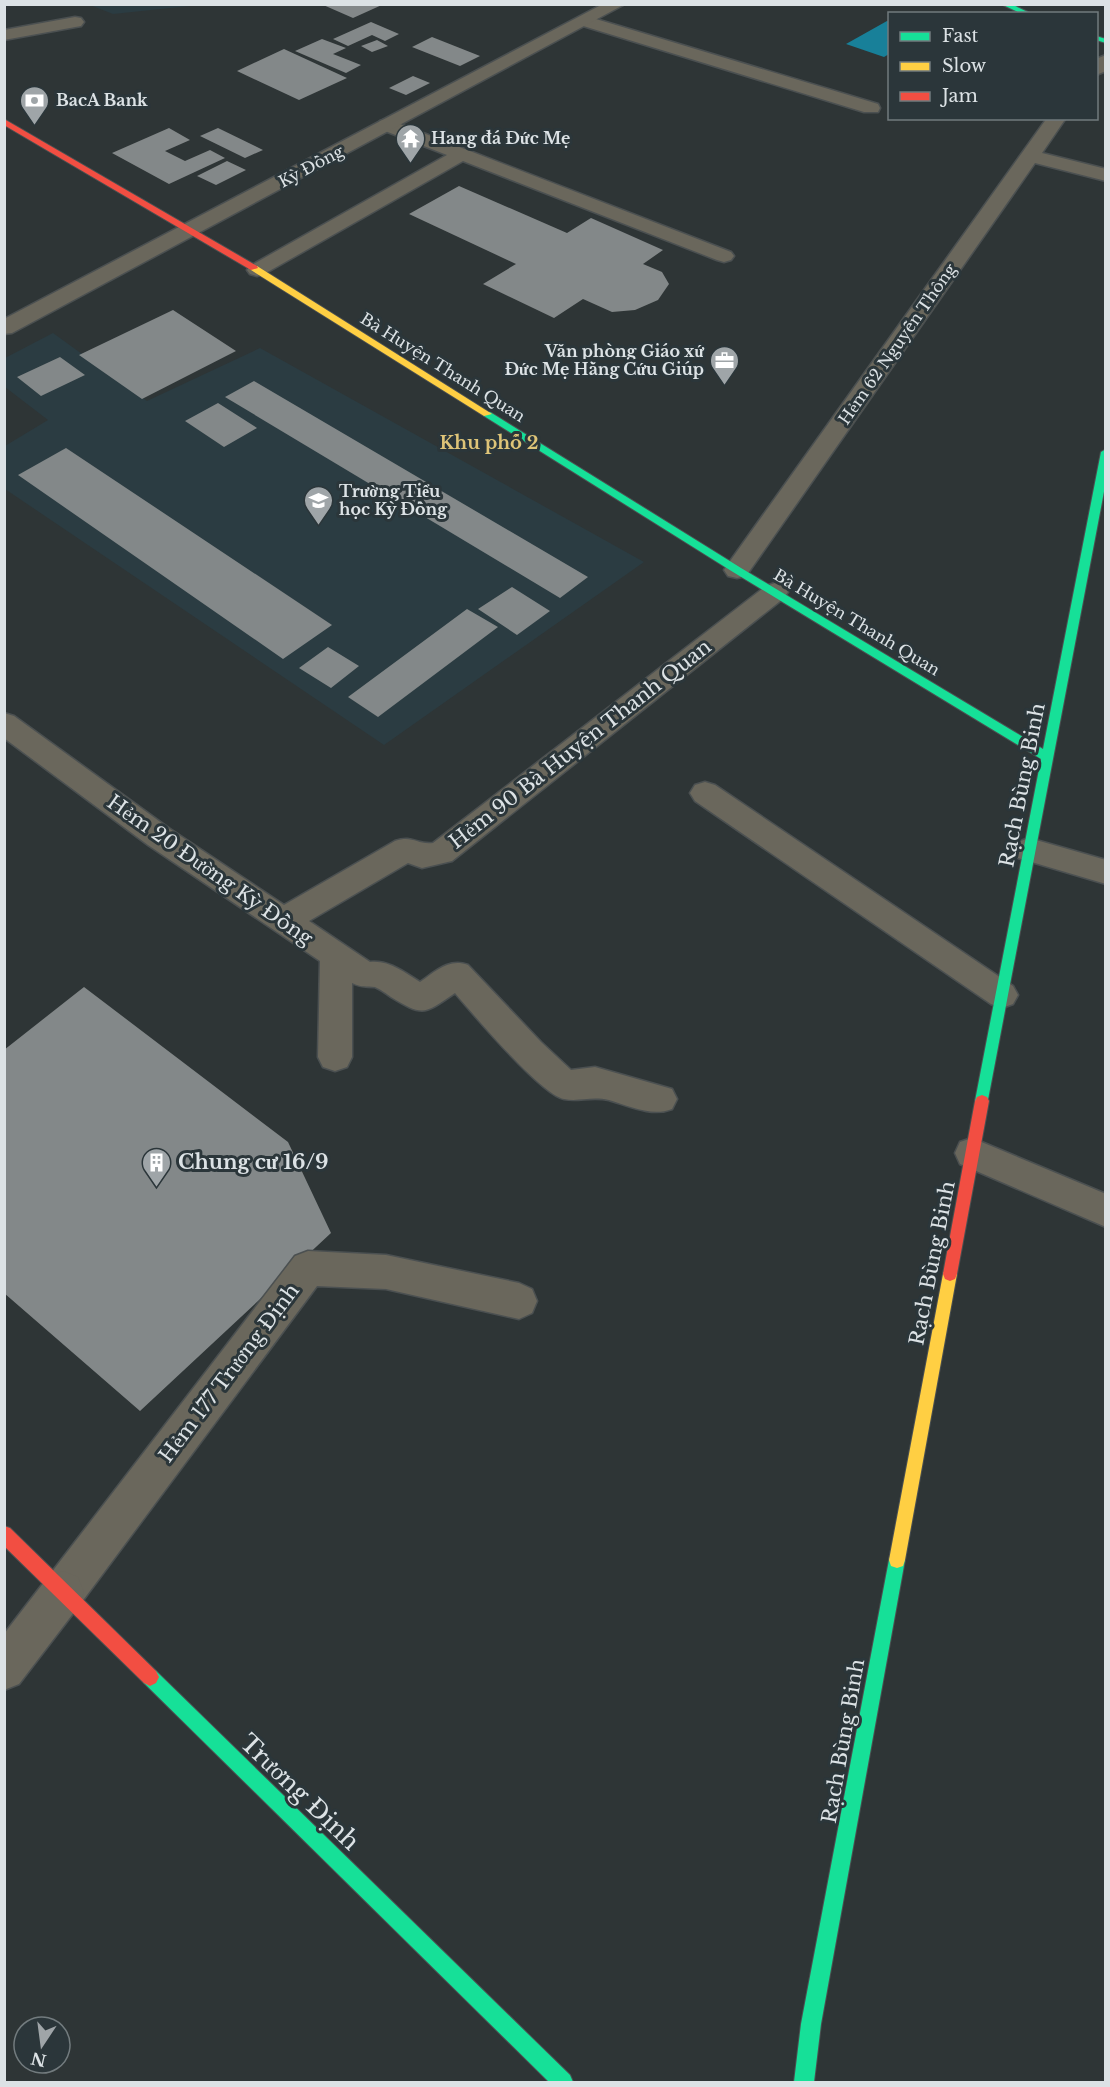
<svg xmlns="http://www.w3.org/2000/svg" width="1110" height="2087" viewBox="0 0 1110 2087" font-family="'Libre Baskerville',serif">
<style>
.built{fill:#2b3c42}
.water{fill:#188099}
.building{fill:#838889}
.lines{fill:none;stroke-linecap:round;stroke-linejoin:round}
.lane-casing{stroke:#4b5051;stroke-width:3}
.street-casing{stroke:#4b5051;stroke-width:3}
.fast-casing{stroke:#4b5051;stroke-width:2}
.slow-casing{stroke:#4b5051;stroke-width:2}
.jam-casing{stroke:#4b5051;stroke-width:2}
.lane{fill:#6a675c;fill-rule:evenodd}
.street{fill:#6a675c;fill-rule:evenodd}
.fast{fill:#16e098;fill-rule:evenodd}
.slow{fill:#ffcf43;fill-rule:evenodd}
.jam{fill:#f24e42;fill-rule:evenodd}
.labels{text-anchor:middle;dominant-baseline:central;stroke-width:6;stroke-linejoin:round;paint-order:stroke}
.far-poi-label{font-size:16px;font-weight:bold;fill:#dce2e5;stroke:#2b363a;text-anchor:start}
.far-street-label{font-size:16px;fill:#dce2e5;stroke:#2b363a}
.far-neighbourhood-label{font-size:18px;font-weight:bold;fill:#dec478;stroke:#2b363a}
.street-label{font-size:20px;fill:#dce2e5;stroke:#2b363a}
.poi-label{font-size:20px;font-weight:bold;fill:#dce2e5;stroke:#2b363a;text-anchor:start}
.near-street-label{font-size:24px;fill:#dce2e5;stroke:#2b363a}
</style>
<rect width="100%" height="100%" fill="#2e3536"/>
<path class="built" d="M90 5H199L113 14Z
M53 333 147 401 260 348 644 562 384 745 5 489V446L48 420 5 387V358Z"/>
<path class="water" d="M887 21 889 22V54L884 57 846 44Z"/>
<path class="building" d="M321 4H384L353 18Z
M371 22 399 34 385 41 372 35 348 46 333 39Z
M432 37 480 56 460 66 412 47Z
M322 39 346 48 333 54 361 65 346 73 295 51Z
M377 40 388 46 372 52 361 46Z
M284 49 347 78 299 100 237 71Z
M413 76 430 83 406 95 389 88Z
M169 128 190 140 165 151 185 161 210 150 225 158 169 184 112 153Z
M218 128 263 150 245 158 200 136Z
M227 161 246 170 216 185 197 176Z
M459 186 567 233 591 218 663 250 643 264 662 272 669 284 658 300 635 310 612 312 583 299 554 318 483 284 516 264 409 214Z
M173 310 236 351 142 399 79 355Z
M60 357 85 375 41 396 17 377Z
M254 381 588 577 560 598 225 397Z
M218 403 257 428 224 447 185 421Z
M66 448 332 625 283 659 18 475Z
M512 587 550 611 517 635 478 609Z
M467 609 498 627 378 717 348 697Z
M328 647 359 666 331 688 299 668Z
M84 987 288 1142 331 1233 140 1411 4 1293V1050Z"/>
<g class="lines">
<defs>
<path id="lane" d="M586 16 878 104 880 108 878 112H864L580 25 577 21 580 17Z
M75 17 81 18 84 22 81 26 4 40V30Z
M1106 55V71L1096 75V59Z
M1047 118H1066L1042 153 1106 169V181L1035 163 746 576 737 578 728 576 724 570 728 564Z
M387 119 731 252 734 256 731 260 724 262 717 260 463 161 264 274 257 276 250 274 247 270 250 266 447 155 380 129 378 125 380 121Z
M775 583 784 586 788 592 784 598 452 861 422 868 408 863 309 921 370 962C389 960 404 972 420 982 436 971 449 958 468 965L541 1042 571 1070 595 1067 672 1089 677 1099 672 1109C652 1117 629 1106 609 1100 591 1096 579 1102 564 1099 541 1095 473 1014 455 993 424 1014 424 1017 391 997 387 994 380 989 375 987 366 986 362 988 352 983V1057L347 1067 335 1071 323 1067 318 1057 320 961 148 845 4 738V713L14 716 170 829 284 905 395 841C413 835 417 845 433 843L766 586Z
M705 782 715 785 1013 986 1018 995 1013 1004 1002 1008 991 1004 695 801 690 793 695 785Z
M1029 838 1106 860V884L1018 858 1014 850 1018 842Z
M972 1138 1106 1194V1227L960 1164 955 1153 960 1142Z
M308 1251 386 1255 519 1283 532 1289 537 1301 532 1313 519 1319 386 1289 317 1286 78 1607 63 1613 48 1607 42 1592 48 1577 295 1256Z"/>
<path id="street" d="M603 4H625L12 333 4 334V319Z
M63 1571 78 1577 84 1592 78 1607 19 1684 4 1690V1634L48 1577Z"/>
<path id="fast" d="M1001 4H1011L1032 14H1022Z
M1096 36 1106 39V43L1096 40Z
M484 412H490L741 568 1043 749 1101 452 1106 449V481L987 1105 982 1107 977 1105 975 1101 1041 759 733 572 484 416Z
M897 1552 903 1554 905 1560 821 2024 814 2082H794L801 2024 889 1560 891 1554Z
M150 1668 156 1671 570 2075 573 2082H549L144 1683 141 1677 144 1671Z"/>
<path id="slow" d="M251 266H257L492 414 484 416 251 270Z
M950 1267 955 1269 957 1274 905 1560 903 1566 897 1568 891 1566 889 1560 943 1274 945 1269Z"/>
<path id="jam" d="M4 119 257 266 258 268 251 270 4 125Z
M982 1095 987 1097 989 1101 957 1274 955 1279 950 1281 945 1279 943 1274 975 1101 977 1097Z
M4 1526 10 1528 156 1671 159 1677 156 1683 150 1686 144 1683 4 1546Z"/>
</defs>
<use href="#lane" class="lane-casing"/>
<use href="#street" class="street-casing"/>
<use href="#fast" class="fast-casing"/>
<use href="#slow" class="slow-casing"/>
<use href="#jam" class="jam-casing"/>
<use href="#lane" class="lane"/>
<use href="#street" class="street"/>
<use href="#fast" class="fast"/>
<use href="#slow" class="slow"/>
<use href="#jam" class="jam"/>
</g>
<defs>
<symbol id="bank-pin" viewBox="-11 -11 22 30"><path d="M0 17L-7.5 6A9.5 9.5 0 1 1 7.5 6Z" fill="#9fa5a8" stroke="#2b363a"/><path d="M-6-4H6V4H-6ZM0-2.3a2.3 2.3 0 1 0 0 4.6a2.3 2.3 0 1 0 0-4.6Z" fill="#fff"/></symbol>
<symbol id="temple-pin" viewBox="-11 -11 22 30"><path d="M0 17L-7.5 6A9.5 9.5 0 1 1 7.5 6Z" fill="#9fa5a8" stroke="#2b363a"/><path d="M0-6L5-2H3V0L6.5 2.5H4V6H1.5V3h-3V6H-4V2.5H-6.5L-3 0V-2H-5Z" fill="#fff"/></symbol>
<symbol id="office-pin" viewBox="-11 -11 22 30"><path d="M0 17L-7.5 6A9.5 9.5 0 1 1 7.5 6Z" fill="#9fa5a8" stroke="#2b363a"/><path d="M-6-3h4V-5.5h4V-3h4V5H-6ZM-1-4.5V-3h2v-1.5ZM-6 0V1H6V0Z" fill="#fff"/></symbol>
<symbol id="school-pin" viewBox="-11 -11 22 30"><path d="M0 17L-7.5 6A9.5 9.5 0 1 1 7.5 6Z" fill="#9fa5a8" stroke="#2b363a"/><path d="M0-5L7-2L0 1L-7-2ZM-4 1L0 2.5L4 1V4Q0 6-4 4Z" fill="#fff"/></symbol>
<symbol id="building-pin" viewBox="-11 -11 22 30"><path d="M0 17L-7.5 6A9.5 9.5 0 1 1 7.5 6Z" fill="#9fa5a8" stroke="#2b363a"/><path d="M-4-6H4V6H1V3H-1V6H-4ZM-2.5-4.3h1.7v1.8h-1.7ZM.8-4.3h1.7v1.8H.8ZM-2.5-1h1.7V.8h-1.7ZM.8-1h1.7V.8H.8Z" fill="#fff"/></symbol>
</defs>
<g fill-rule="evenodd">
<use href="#bank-pin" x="18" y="84" width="33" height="45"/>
<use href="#temple-pin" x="394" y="122" width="33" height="45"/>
<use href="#office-pin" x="708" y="344" width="33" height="45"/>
<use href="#school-pin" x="302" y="484" width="33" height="45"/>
<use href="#building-pin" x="140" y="1146" width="33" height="45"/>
</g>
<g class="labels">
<g class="far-poi-label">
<text x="56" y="100">BacA Bank</text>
<text x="431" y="138">Hang đá Đức Mẹ</text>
<text x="704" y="351" text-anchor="end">Văn phòng Giáo xứ<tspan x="704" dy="18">Đức Mẹ Hằng Cứu Giúp</tspan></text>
<text x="339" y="491">Trường Tiểu<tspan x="339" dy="18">học Kỳ Đồng</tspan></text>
</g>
<g class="far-street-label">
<text transform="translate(311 166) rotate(-28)">Kỳ Ðồng</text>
<text transform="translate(897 344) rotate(-55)">Hẻm 62 Nguyễn Thông</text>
<text transform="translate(443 367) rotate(32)">Bà Huyện Thanh Quan</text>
<text transform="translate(857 622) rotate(31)">Bà Huyện Thanh Quan</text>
</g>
<g class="far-neighbourhood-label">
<text x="489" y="443">Khu phố 2</text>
</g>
<g class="street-label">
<text transform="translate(580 744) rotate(-38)">Hẻm 90 Bà Huyện Thanh Quan</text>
<text transform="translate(1022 785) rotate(-79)">Rạch Bùng Binh</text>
<text transform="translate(210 870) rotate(35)">Hẻm 20 Đường Kỳ Ðồng</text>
<text transform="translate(932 1263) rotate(-79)">Rạch Bùng Binh</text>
<text transform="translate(229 1373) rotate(-53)">Hẻm 177 Trương Định</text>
<text transform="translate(843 1741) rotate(-80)">Rạch Bùng Binh</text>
</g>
<g class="poi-label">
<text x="178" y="1162">Chung cư 16/9</text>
</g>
<g class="near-street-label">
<text transform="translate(300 1792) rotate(44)">Trương Định</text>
</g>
</g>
<rect width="1110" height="2087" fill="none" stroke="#dce2e5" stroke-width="12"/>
<rect x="888" y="12" width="210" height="108" fill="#2b363a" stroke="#727b7e" stroke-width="1.5"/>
<rect x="900" y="32" width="30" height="9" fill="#16e098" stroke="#727b7e" stroke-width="1.5"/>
<text x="942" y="42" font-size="18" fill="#dce2e5">Fast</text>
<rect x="900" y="62" width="30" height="9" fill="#ffcf43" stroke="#727b7e" stroke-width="1.5"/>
<text x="942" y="72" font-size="18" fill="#dce2e5">Slow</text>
<rect x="900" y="92" width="30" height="9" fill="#f24e42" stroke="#727b7e" stroke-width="1.5"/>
<text x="942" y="102" font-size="18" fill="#dce2e5">Jam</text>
<g transform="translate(42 2045) rotate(193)"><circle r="28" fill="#2b363a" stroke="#727b7e" stroke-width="1.5"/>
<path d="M0-4.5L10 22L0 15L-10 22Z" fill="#9fa5a8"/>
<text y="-9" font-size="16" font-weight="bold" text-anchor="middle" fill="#dce2e5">N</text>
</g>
</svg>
